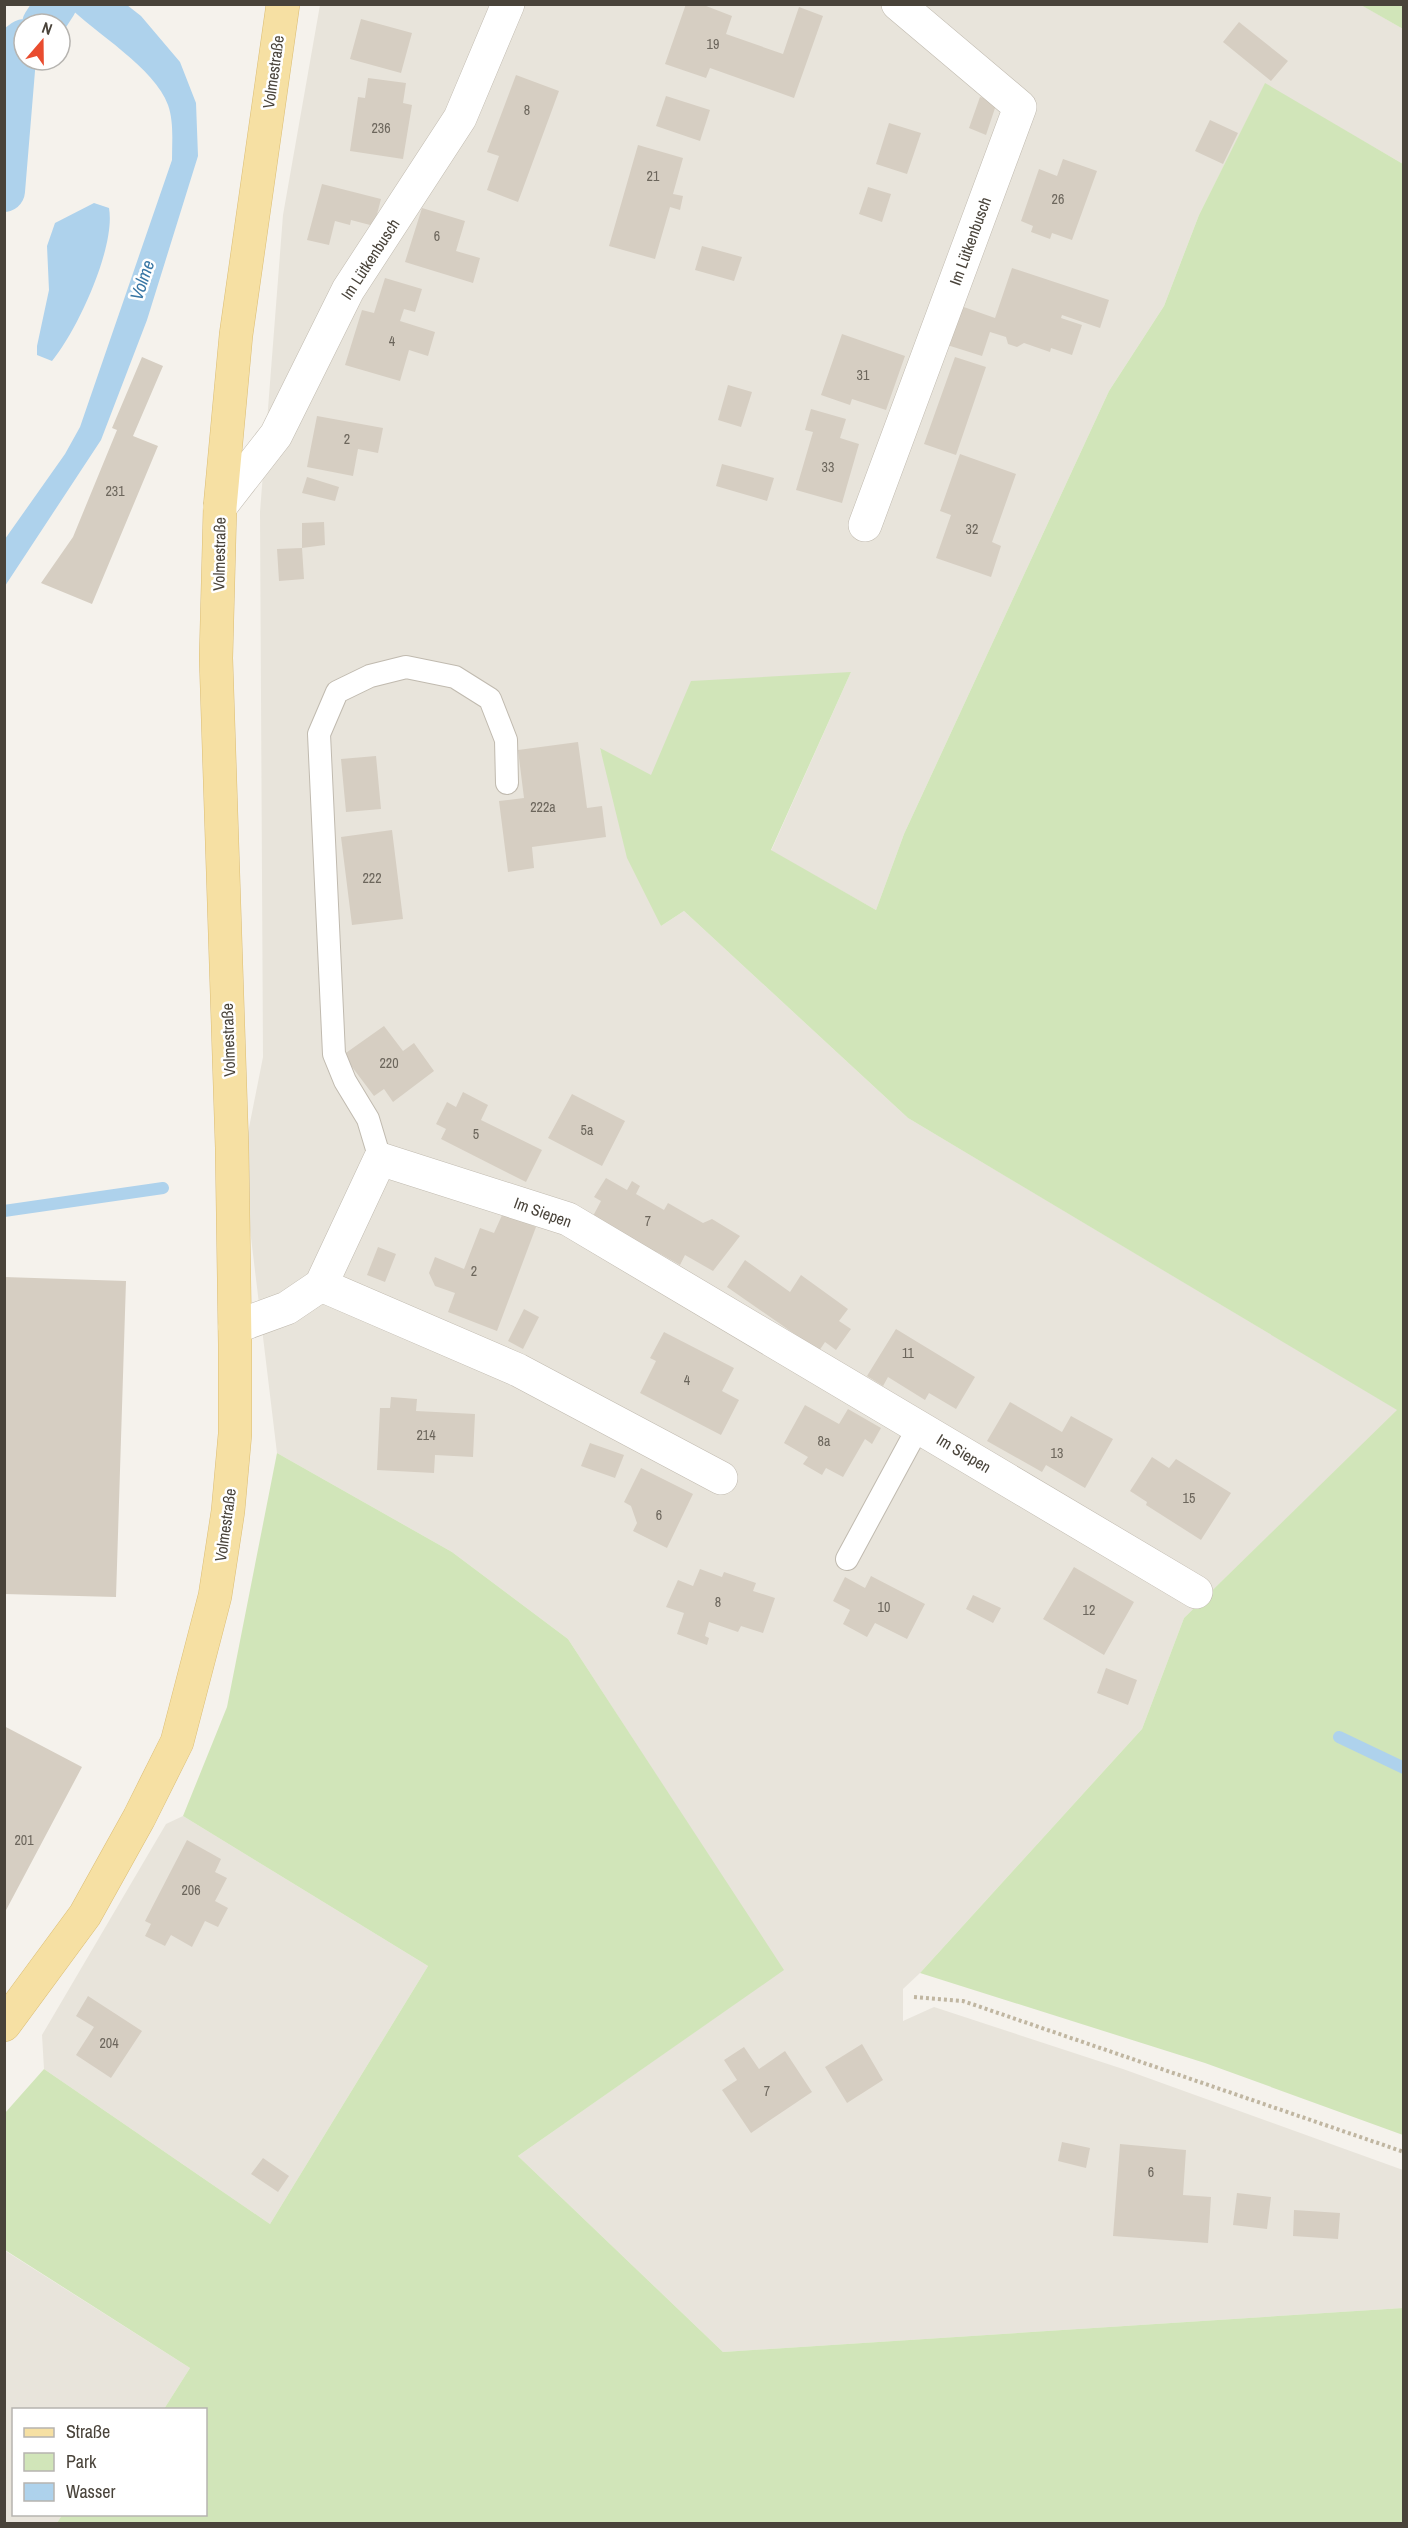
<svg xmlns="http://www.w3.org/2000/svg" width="1408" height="2528" viewBox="0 0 1408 2528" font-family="'Archivo Narrow',sans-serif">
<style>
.residential{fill:#e8e4db}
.green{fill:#d1e5b9}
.water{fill:#aed2ec}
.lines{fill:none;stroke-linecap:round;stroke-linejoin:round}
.stream{stroke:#aed2ec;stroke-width:12}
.canal{stroke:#aed2ec;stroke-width:42}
.building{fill:#d6cec2}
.lane-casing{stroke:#c0baaf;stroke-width:24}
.street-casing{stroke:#c0baaf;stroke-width:34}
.primary-casing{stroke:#dbbd74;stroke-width:34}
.path{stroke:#c0b6a1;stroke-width:4;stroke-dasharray:3 3;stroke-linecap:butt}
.lane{stroke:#fff;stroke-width:22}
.street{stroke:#fff;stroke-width:33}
.primary{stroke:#f6e0a3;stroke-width:33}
.labels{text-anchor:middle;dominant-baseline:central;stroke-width:5;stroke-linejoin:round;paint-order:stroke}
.number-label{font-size:14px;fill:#6c665c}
.street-label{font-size:16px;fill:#49433a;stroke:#fff}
.water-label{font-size:18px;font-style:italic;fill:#3977a5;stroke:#fff}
</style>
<rect width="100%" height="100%" fill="#f5f2ec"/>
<path class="residential" d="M1360 4 1403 29V164L1265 84 1199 215 1164 306 1109 391 904 834 876 910 771 851 851 672 651 776 600 749 661 926 684 911 908 1118 1398 1410 1184 1618 1142 1729 920 1973 903 1989V2021L934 2007 1123 2069 1403 2170V2308L723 2352 518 2156 783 1970 568 1639 452 1552 277 1453 242 1163 263 1057 260 512 283 215 320 5Z
M183 1816 428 1966 270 2224 44 2069 42 2035 166 1824Z
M4 2250 190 2368 164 2409 14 2410V2514L62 2515 57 2523H5Z"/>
<path class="green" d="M1361 5H1403V29Z
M1265 83 1403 164V2135L1205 2063 920 1973 1142 1729 1184 1618 1397 1410 908 1118 684 911 661 926 627 858 600 748 651 775 691 681 851 672 771 850 876 910 904 834 1109 391 1164 306 1199 215Z
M277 1453 452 1552 568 1639 784 1970 518 2156 723 2352 1403 2308V2523H57L62 2515 206 2514V2410L164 2409 190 2368 5 2250V2113L44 2069 270 2224 428 1966 183 1816 227 1707Z"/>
<path class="water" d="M67 5H127L141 16 180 62 196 103 198 156 147 320 101 440 5 586V539L65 454 80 427 172 160C172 142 174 122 168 105 155 68 95 33 67 5Z
M94 203 109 208C116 247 77 331 52 361L37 355V346L49 290 47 246 55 223Z"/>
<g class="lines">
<path class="stream" d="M4 1211 163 1188
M1339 1737 1404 1768"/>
<path class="canal" d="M43 24 56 4
M4 191 16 46 24 40"/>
</g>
<path class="building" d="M686 4H701L732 16 726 34 783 54 799 7 823 16 794 98 710 68 706 78 665 64Z
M361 19 412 33 401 73 350 59Z
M1239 22 1288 61 1271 81 1223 42Z
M516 75 559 91 518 202 487 190 499 156 487 152Z
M368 78 406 83 403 103 412 105 403 159 350 151 358 97 365 98Z
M666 96 710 110 700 141 656 126Z
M980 97 997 102 986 135 969 128Z
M1210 120 1238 133 1223 164 1195 151Z
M889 123 921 133 907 174 876 164Z
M638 145 683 158 673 194 683 196 680 210 670 207 655 259 609 246Z
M1063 159 1097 171 1072 240 1052 233 1050 239 1031 232 1033 226 1021 221 1039 169 1057 176Z
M322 184 381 199 374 226 351 220 350 225 335 221 329 245 307 240Z
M868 187 891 194 882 222 859 214Z
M422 208 465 221 456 251 480 258 473 283 405 262Z
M702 246 742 257 734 281 695 270Z
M1012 268 1109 300 1100 328 1062 315 1061 318 1082 325 1072 355 1051 348 1050 352 1024 343 1017 347 1008 344 1006 337 990 332 982 356 944 344 958 305 995 318Z
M385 278 422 289 415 312 404 309 400 321 435 332 428 356 409 350 400 381 345 365 362 310 374 313Z
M842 334 905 356 886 410 852 399 850 405 821 395Z
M142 357 163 366 133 436 158 446 92 604 41 583 73 537 117 430 112 428Z
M955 357 986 367 956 455 924 444Z
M728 385 752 392 741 427 718 420Z
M811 409 846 419 840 438 859 444 842 503 796 490 813 432 805 430Z
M317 416 383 428 378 453 358 449 353 476 307 467Z
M960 454 1016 474 992 542 1001 546 991 577 936 558 951 515 940 511Z
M722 464 774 478 767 501 716 486Z
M307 477 339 487 335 501 302 493Z
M324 522 325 545 302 548V523Z
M302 548 304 579 279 581 277 549Z
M578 742 587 808 602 806 606 837 532 847 534 868 508 872 499 801 524 798 518 750Z
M376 756 381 809 346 812 341 759Z
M392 830 403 919 352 925 341 837Z
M384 1026 403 1051 414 1043 434 1071 393 1102 384 1089 374 1096 343 1055Z
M463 1092 488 1105 481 1120 542 1150 526 1182 441 1139 446 1129 436 1124 447 1102 456 1107Z
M572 1094 625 1121 602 1166 548 1138Z
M606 1178 627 1190 632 1181 640 1186 636 1194 664 1210 668 1203 703 1223 712 1219 740 1236 713 1271 685 1255 680 1265 657 1252 656 1255 592 1218 601 1201 594 1197Z
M503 1213 536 1227 497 1331 448 1312 455 1293 435 1286 429 1273 435 1257 464 1269 480 1228 494 1233Z
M378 1247 396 1254 385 1282 367 1275Z
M745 1260 790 1292 801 1275 848 1309 839 1321 851 1329 836 1350 825 1342 819 1351 727 1287Z
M4 1277 126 1281 116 1597 4 1594Z
M524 1309 539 1317 523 1349 508 1341Z
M896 1329 975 1377 956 1409 929 1393 925 1400 888 1377 883 1386 867 1376Z
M664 1332 734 1368 722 1391 739 1400 721 1435 640 1393 656 1361 650 1358Z
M391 1397 417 1399 416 1411 475 1414 473 1457 435 1455 434 1473 377 1470 380 1408H390Z
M1010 1402 1062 1432 1071 1416 1113 1439 1085 1488 1046 1465 1042 1472 987 1441Z
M805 1405 839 1424 848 1409 881 1428 872 1444 865 1439 843 1477 826 1468 822 1475 803 1464 808 1457 784 1443Z
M590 1443 624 1455 615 1478 581 1466Z
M1152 1457 1169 1468 1176 1459 1231 1493 1201 1540 1146 1505 1147 1502 1130 1491Z
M641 1468 693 1494 667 1548 633 1531 637 1523 631 1506 624 1502Z
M1074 1567 1134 1602 1104 1655 1043 1619Z
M700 1569 722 1577 724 1572 756 1583 753 1591 775 1598 763 1633 741 1626 738 1632 709 1622 705 1636 709 1638 707 1645 677 1634 684 1613 666 1607 678 1580 693 1586Z
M871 1576 925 1604 907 1639 875 1623 867 1637 843 1624 850 1610 833 1601 845 1577 865 1588Z
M973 1595 1001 1608 993 1623 966 1609Z
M1106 1668 1137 1680 1128 1705 1097 1693Z
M4 1726 82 1767 4 1914Z
M187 1840 221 1859 215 1872 227 1878 215 1901 228 1908 218 1927 205 1921 192 1947 171 1935 165 1946 145 1936 151 1924 145 1921Z
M88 1996 142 2031 111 2078 76 2055 94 2027 76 2016Z
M862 2044 883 2080 847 2103 825 2067Z
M744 2047 759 2069 785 2051 812 2092 751 2133 722 2090 737 2080 724 2060Z
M1062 2142 1090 2148 1086 2168 1058 2161Z
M1120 2144 1186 2150 1183 2195 1211 2197 1208 2243 1113 2236Z
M263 2158 289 2176 278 2192 251 2174Z
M1237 2193 1271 2197 1267 2229 1233 2225Z
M1294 2210 1340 2213 1338 2239 1293 2236Z"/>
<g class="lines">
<defs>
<path id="lane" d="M380 1159 368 1119 345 1081 334 1054 319 734 337 692 370 676 406 667 455 677 490 699 506 740 507 783
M847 1559 919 1426"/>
<path id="street" d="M220 507 276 435 348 290 460 118 508 4
M865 525 1020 107 898 4
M235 1327 287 1308 321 1285
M721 1478 518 1370 321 1285 380 1159 568 1219 1196 1592"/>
<path id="primary" d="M4 2025 85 1915 139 1818 177 1742 215 1596 228 1511 235 1434V1344L232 1148 216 658 220 507 236 335 283 4"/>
</defs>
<use href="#lane" class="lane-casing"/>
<use href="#street" class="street-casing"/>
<use href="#primary" class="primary-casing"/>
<path class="path" d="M914 1997 963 2001 1404 2152"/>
<use href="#lane" class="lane"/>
<use href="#street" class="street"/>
<use href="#primary" class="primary"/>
</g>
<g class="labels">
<g class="number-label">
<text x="713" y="44">19</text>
<text x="527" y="110">8</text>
<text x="381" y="128">236</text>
<text x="653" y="176">21</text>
<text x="1058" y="199">26</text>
<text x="437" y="236">6</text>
<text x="392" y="341">4</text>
<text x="863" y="375">31</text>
<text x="347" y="439">2</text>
<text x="828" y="467">33</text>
<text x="115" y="491">231</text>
<text x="972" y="529">32</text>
<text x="543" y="807">222a</text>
<text x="372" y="878">222</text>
<text x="389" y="1063">220</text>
<text x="587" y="1130">5a</text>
<text x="476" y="1134">5</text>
<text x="648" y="1221">7</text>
<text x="474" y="1271">2</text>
<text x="908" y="1353">11</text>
<text x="687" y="1380">4</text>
<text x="426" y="1435">214</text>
<text x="824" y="1441">8a</text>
<text x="1057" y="1453">13</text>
<text x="1189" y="1498">15</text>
<text x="659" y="1515">6</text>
<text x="718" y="1602">8</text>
<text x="884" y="1607">10</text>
<text x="1089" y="1610">12</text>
<text x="24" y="1840">201</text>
<text x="191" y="1890">206</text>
<text x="109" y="2043">204</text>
<text x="767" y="2091">7</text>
<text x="1151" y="2172">6</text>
</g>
<g class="street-label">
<text transform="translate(273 72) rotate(-82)">Volmestraße</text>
<text transform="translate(970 241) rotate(-70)">Im Lütkenbusch</text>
<text transform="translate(370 259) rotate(-57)">Im Lütkenbusch</text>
<text transform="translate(219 554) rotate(-89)">Volmestraße</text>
<text transform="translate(228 1040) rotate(-92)">Volmestraße</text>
<text transform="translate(543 1212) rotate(20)">Im Siepen</text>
<text transform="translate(964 1453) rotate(31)">Im Siepen</text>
<text transform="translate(225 1525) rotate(-82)">Volmestraße</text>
</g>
<g class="water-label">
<text transform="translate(142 280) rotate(-71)">Volme</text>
</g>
</g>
<rect width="1408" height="2528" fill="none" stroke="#49433a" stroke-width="12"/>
<rect x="12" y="2408" width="195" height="108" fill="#ffffff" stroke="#b6b4b0" stroke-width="1.5"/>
<rect x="24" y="2428" width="30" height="9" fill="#f6e0a3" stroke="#b6b4b0" stroke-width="1.5"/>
<text x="66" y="2438" font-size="18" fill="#49433a">Straße</text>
<rect x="24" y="2453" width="30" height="18" fill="#d1e5b9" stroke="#b6b4b0" stroke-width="1.5"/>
<text x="66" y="2468" font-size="18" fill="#49433a">Park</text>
<rect x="24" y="2483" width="30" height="18" fill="#aed2ec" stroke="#b6b4b0" stroke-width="1.5"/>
<text x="66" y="2498" font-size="18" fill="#49433a">Wasser</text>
<g transform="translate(42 42) rotate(20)"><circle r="28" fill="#ffffff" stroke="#b6b4b0" stroke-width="1.5"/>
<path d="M0-4.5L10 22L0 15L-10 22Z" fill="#e94c2f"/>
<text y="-9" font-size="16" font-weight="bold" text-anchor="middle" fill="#49433a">N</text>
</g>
</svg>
